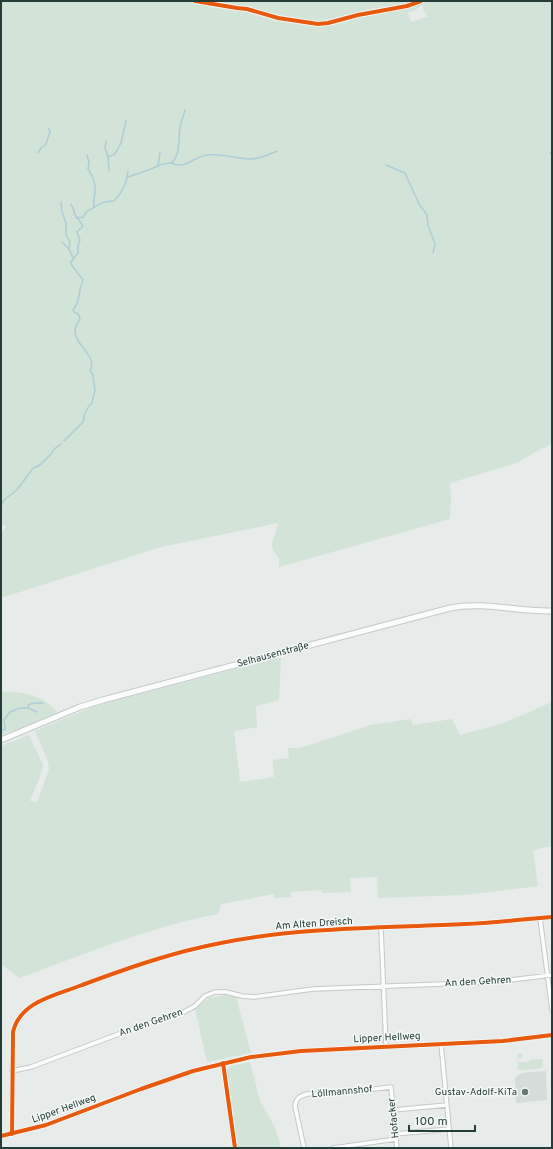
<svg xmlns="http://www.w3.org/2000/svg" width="553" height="1149" viewBox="0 0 553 1149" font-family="Overpass,sans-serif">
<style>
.built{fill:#d5dcd9}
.green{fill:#d2e3d7;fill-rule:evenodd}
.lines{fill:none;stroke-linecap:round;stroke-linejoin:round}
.stream{stroke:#acced5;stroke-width:1.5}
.street-casing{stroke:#c4c8c6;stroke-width:5.5}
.secondary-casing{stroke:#c3c9c6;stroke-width:7}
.street{stroke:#fbfcfc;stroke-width:3.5}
.secondary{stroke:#fbfcfc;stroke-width:5}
.cycleway-casing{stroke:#f5f9f7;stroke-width:6}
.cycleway{stroke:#e8590c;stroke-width:4}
.poi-dot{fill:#697a76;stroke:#f5f9f7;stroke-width:1.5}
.labels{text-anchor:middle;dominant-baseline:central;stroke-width:3;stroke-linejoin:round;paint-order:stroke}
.street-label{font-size:10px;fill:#253d38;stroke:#f5f9f7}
.poi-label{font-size:10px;fill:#253d38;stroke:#f5f9f7;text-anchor:end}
</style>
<rect width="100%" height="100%" fill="#e7ebe9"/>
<path class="built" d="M546 1071 547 1100 516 1103 515 1078 522 1073Z"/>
<path class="green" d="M1 1H552V444L537 451 517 463 450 483 451 497 450 519 279 567V558L273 551 272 544 278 523 161 547 1 598V534L6 527 1 523ZM422 5 426 15 429 16 411 22 408 13 417 9Z
M281 657 279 700 256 706 257 727 234 731 240 782 274 777 273 760 289 758 288 748H300L371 725 411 719 413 725 452 719 460 735 504 723 552 702V846L533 850 538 886 464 895 378 898 377 877 350 878 351 892 323 893 322 890 291 892V897L274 898V894L221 904 218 914C149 927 85 954 19 978L1 964V746L29 735 43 765 41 774 30 801 37 802 49 769 48 761 35 731 95 706Z
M1 692C21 691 45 695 57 713L13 731H10L1 735Z
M225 995 236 997 251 1053 207 1062 195 1009 209 998Z
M517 1054H523V1057L518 1059V1062H529V1060L542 1059 543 1067C535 1071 527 1069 518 1070Z
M250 1062 260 1100 276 1130 281 1148H238L227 1070 230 1066Z"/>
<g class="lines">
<path class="stream" d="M106 141 105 148 108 157 109 171
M550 152 552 156
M38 153 41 148 46 144 50 132 48 128
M87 155 89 162 88 169C93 175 96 186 95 193 94 199 93 201 94 206
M108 157 115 154 121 143 126 121
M171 163C187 170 192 157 207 155 222 153 236 159 250 159 260 159 268 155 277 151
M158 165 160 153
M386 165 405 173 419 204 427 215 428 225 435 244 433 253
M128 177 151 169 162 164 171 163 175 159 178 151 180 127 185 110
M61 202 62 212 66 223V235L70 242 69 249
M76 218 84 217C85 211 88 211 93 208 100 203 105 201 114 201 123 192 127 183 128 171
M62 242 69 249 73 258
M64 441 83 422 85 413 89 406 92 403 95 390 93 375 90 371C98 355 74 345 75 330 75 326 79 322 80 318L78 314 74 312 73 310C81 300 78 291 83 280L71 264V262L78 253V246L80 240 77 232 83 226 74 213V210L71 204
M1 505 5 499 17 490 33 468 40 465 52 453 54 449 61 444
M28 708 37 712
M1 731 5 729 4 720 10 712 20 708H28V705C33 702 36 703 43 703"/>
<defs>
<path id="street" d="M540 918 552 1010
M381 928 386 1046
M441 1044 451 1148
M223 1063 235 1148
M12 1071 31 1067 140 1026 184 1012 195 1006 205 996 215 992H226L242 996 254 997 313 989 494 982 552 975
M393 1110 447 1105
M12 1134 13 1032C20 1001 57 995 82 985 128 968 173 952 221 943 301 927 383 928 465 924 494 923 523 919 552 917
M395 1134 449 1129
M1 1136 46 1125 141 1089 193 1071 251 1057 301 1051 503 1041 552 1035
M304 1148 295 1106C296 1098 300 1096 307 1094L349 1092 391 1087 397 1148
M333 1148 396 1139"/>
<path id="secondary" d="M1 740 80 707 103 700 450 608C484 601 517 612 552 611"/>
</defs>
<use href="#street" class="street-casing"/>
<use href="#secondary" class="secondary-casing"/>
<use href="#street" class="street"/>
<use href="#secondary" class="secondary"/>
<defs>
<path id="cycleway" d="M195 1 237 8 247 9 278 18 318 24 328 23 358 15 407 6 421 1
M223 1063 235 1148
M12 1134 13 1032C20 1001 57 995 82 985 128 968 173 952 221 943 301 927 383 928 465 924 494 923 523 919 552 917
M1 1136 46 1125 141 1089 193 1071 251 1057 301 1051 503 1041 552 1035"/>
</defs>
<use href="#cycleway" class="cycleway-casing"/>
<use href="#cycleway" class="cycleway"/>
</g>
<circle class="poi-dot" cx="525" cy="1092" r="4"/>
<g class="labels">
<g class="street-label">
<text transform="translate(273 655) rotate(-15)">Selhausenstraße</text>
<text transform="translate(314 924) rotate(-4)">Am Alten Dreisch</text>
<text transform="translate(478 982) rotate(-3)">An den Gehren</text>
<text transform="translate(151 1023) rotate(-19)">An den Gehren</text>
<text transform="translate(387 1038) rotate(-3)">Lipper Hellweg</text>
<text transform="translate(342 1092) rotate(-5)">Löllmannshof</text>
<text transform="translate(64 1109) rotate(-20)">Lipper Hellweg</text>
<text transform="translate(394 1118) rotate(-96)">Hofacker</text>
</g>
<g class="poi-label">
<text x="517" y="1092">Gustav-Adolf-KiTa</text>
</g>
</g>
<rect width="553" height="1149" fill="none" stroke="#253d38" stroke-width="4"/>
<path d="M409 1125v6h66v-6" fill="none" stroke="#253d38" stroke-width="2"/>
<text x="415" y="1125" font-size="12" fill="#253d38" stroke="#f5f9f7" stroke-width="3" paint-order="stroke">100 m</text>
</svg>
